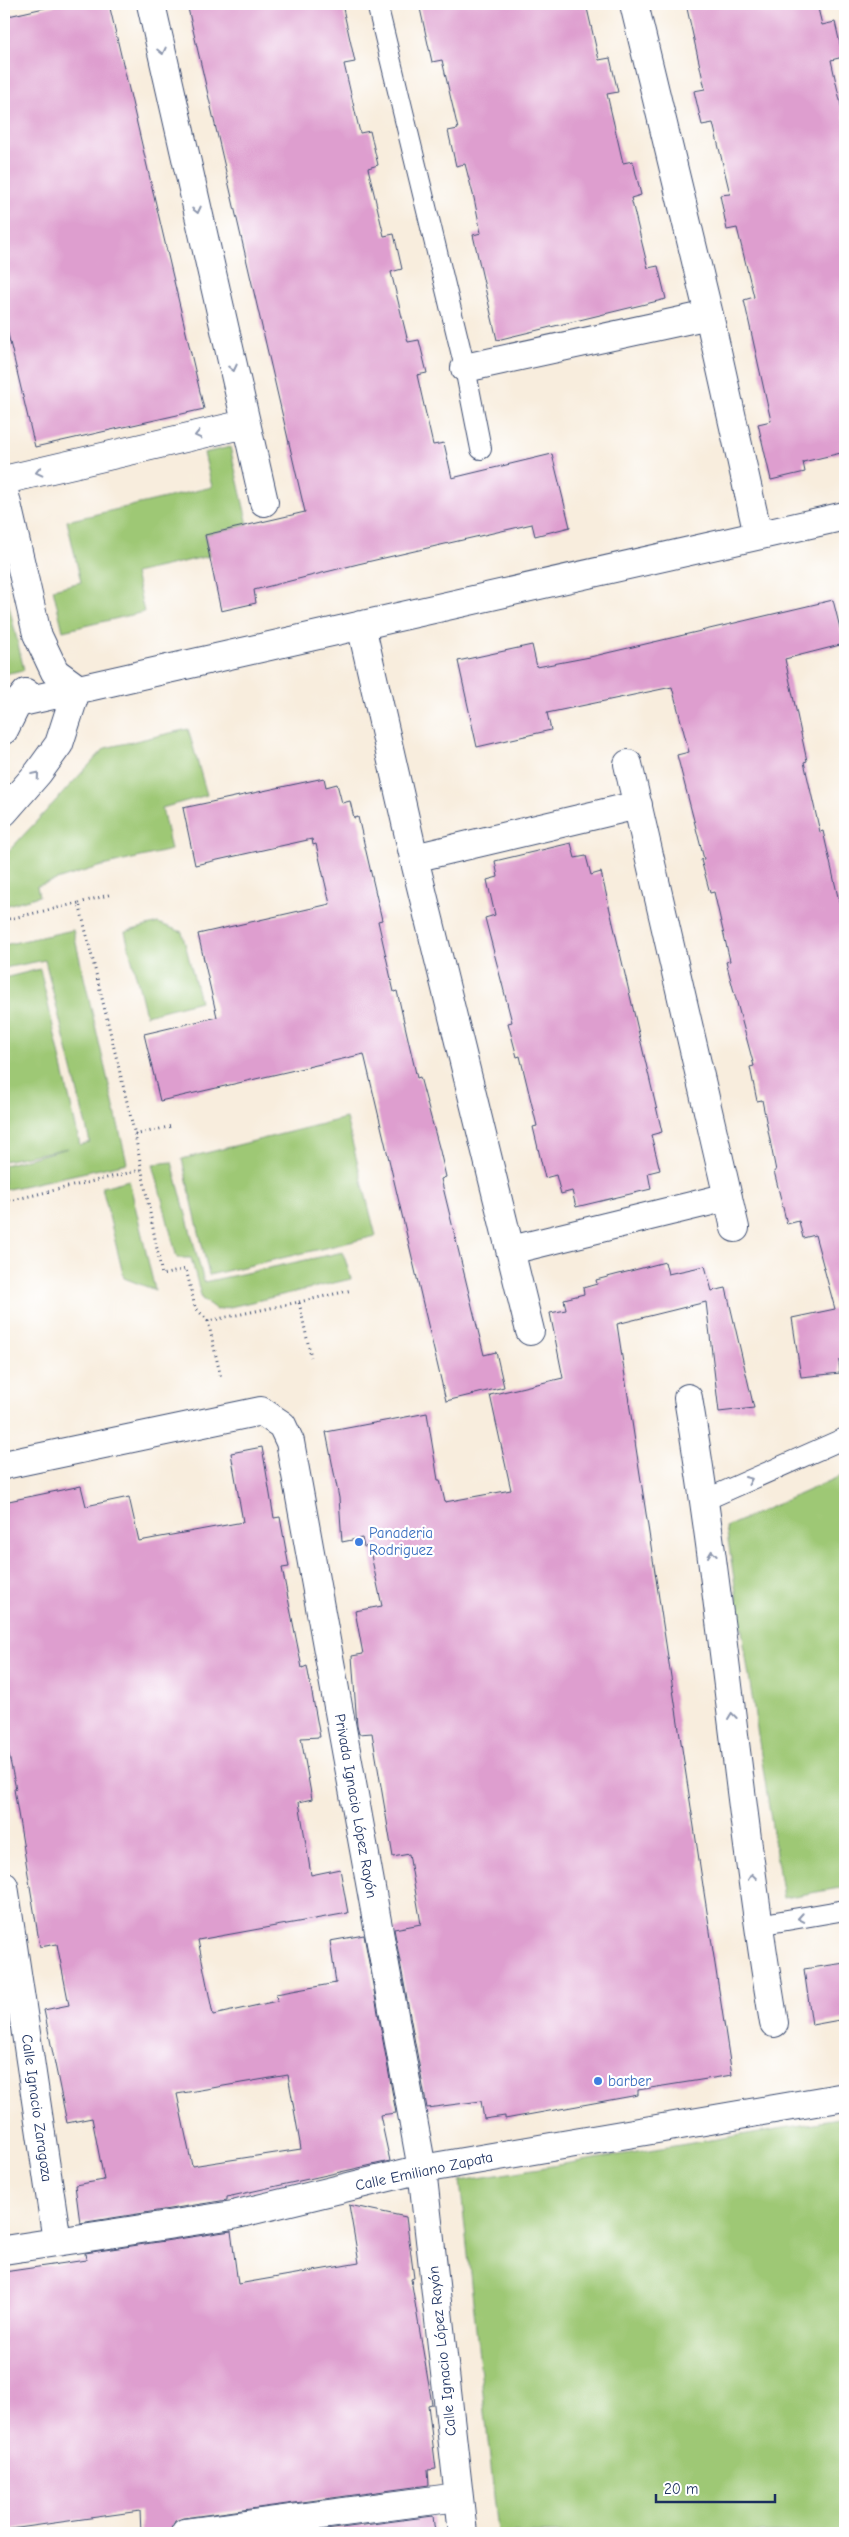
<svg xmlns="http://www.w3.org/2000/svg" width="849" height="2537" viewBox="0 0 849 2537" font-family="'Comic Neue',sans-serif">
<style>
.green{fill:#9ec874;stroke:#5c7c69}
.building{fill:#de9ecf;fill-rule:evenodd}
.lines{fill:none;stroke-linecap:round;stroke-linejoin:round}
.lane-casing{stroke:#3c4c71;stroke-width:22}
.street-casing{stroke:#3c4c71;stroke-width:30}
.path{stroke:#3c4c71;stroke-width:3;stroke-dasharray:1 4;stroke-linecap:butt}
.lane{stroke:#fff;stroke-width:20}
.street{stroke:#fff;stroke-width:28}
.oneway{stroke:#8d97ae}
.shop-dot{fill:#3f7fe0;stroke:#fff;stroke-width:2}
.labels{text-anchor:middle;dominant-baseline:central;stroke-width:4.5;stroke-linejoin:round;paint-order:stroke}
.shop-label{font-size:15px;fill:#366cbe;stroke:#fff;text-anchor:start}
.street-label{font-size:15px;fill:#1b2f5e;stroke:#fff}
</style>
<rect width="100%" height="100%" fill="#fff"/>
<filter id="ink" filterUnits="userSpaceOnUse"><feTurbulence type="fractalNoise" baseFrequency=".02" numOctaves="2"/><feDisplacementMap in="SourceGraphic" scale="10" xChannelSelector="R" yChannelSelector="G"/><feConvolveMatrix kernelMatrix="1 2 1 2 8 2 1 2 1" color-interpolation-filters="sRGB"/></filter>
<filter id="wash" filterUnits="userSpaceOnUse"><feTurbulence type="fractalNoise" baseFrequency=".0096" numOctaves="4" result="noise"/><feDisplacementMap in="SourceGraphic" scale="20" xChannelSelector="R" yChannelSelector="G"/><feGaussianBlur stdDeviation="1.12" result="paint"/><feColorMatrix in="noise" values="0 0 0 0 0 0 0 0 0 0 0 0 0 0 0 0 0 1.4 0 .05"/><feComposite in="paint" operator="in"/></filter>
<g filter="url(#wash)">
<rect width="100%" height="100%" fill="#f8eddd"/>
<path class="green" d="M230 447 248 525 205 535 209 556 135 573 144 612 63 631 53 589 81 582 67 521 212 487 204 453Z
M4 597H7L24 670 4 674Z
M188 729 207 795 162 808 171 850 98 867 37 886 39 896 4 906V856L105 748Z
M158 923 182 932 200 1001 146 1015 125 932Z
M73 930 127 1163 4 1190V1165L68 1148 4 1161V978L40 969 80 1145 90 1142 45 960 4 968V945Z
M346 1118 376 1236 209 1275 182 1159Z
M172 1162 204 1282 343 1252 351 1279 217 1310 202 1299 191 1258H177L153 1164Z
M129 1180 155 1290 124 1278 102 1187Z
M845 1474V1887L783 1898 726 1527Z
M845 2118V2533H498L460 2181Z"/>
<g id="blocks">
<path class="building" d="M62 4H109L204 409 35 447 4 317V17Z
M187 4H342L355 62 344 64 360 133 370 131 378 165 368 168 384 236 394 234 402 269 391 272 408 342 419 340 427 373 417 375 433 445 444 443 452 478 552 454 570 527 535 536 532 524 358 564 254 590 256 603 221 611 205 535 305 512Z
M419 4H586L599 60 610 58 618 92 607 94 623 163 633 161 641 195 631 198 648 268 658 266 666 299 497 340 473 235 481 233 474 198 465 164 456 166 448 131 458 129 450 95 442 60 432 62Z
M686 4H817L822 25 835 22 843 57 831 60 845 123V452L803 462 805 472 771 480 758 424 771 421 744 300 754 297 737 228 727 230 720 195 730 194 713 123 702 125 694 91 705 89Z
M833 600 844 644 785 659 807 761 804 762 820 832 823 831 845 928V1360L839 1361 840 1373 801 1377 792 1318 835 1309 815 1235 803 1238 799 1221 787 1224 774 1171H776L762 1100 757 1101 750 1067 754 1066 726 962 730 961 714 892 710 893 701 860 704 859 677 755 689 752 672 687 547 713 551 730 477 747 458 661 532 645 537 667 590 657Z
M324 778 326 787 337 784 342 803 350 801 354 818 358 817 382 920 378 921 394 992 397 991 417 1078 420 1077 440 1151 446 1177 441 1179 484 1355 496 1352 504 1387 446 1401 364 1054 160 1101 144 1034 217 1017 198 934 330 904 316 844 313 845 312 839 195 865 183 808Z
M571 843 575 858 586 856 591 875 601 872 662 1132 651 1135 660 1170 648 1173 651 1189 576 1207 572 1191 561 1194 556 1175 545 1178 533 1127 537 1126 520 1056 517 1057 508 1023 512 1022 485 918 495 915 487 880 498 877 495 861Z
M665 1262 668 1274 705 1266 712 1291 726 1288 754 1408 719 1412 706 1302 617 1324 732 2075 638 2090V2095L505 2119V2116L484 2119 481 2101 427 2108 394 1929 421 1924 409 1854 393 1857 372 1733 359 1734 357 1726 352 1656 363 1654 355 1611 382 1606 369 1546 364 1547 362 1538 342 1542 339 1498 326 1432 427 1413 438 1480H440L445 1502 511 1490 490 1395 563 1378 550 1313 566 1310 564 1299 584 1294 583 1288 597 1284 596 1280Z
M262 1447 274 1518 280 1517 289 1567 282 1568 302 1668 307 1666 320 1737 301 1738 312 1799 299 1802 311 1875 340 1869 348 1913 198 1940 213 2015 277 2001 276 1994 336 1983 330 1941 364 1935 396 2113 380 2115 390 2161 227 2197V2200L80 2223 75 2185 104 2180 92 2118 67 2123 44 2010 69 2005 57 1944 40 1947 14 1789H16L4 1731V1502L81 1486 86 1506 129 1497 139 1541 243 1522 231 1453ZM288 2075 301 2149 192 2166 177 2094Z
M845 1963V2019L812 2025 804 1969Z
M349 2205 406 2217 414 2278 411 2279 432 2404 428 2405 436 2469 428 2470 429 2485 183 2518 175 2521 170 2533H141L140 2511 4 2530V2272L86 2260 85 2253 231 2231 238 2284 359 2263Z
M433 2516 435 2533H303Z"/>
</g>
</g>
<g filter="url(#ink)">
<use href="#blocks" fill-opacity="0" stroke="#3c4c71" stroke-width="1"/>
<g class="lines">
<defs>
<path id="lane" d="M377 4 465 368 481 449
M705 1500 845 1438
M758 1925 845 1910"/>
<path id="street" d="M151 4 264 502
M634 4 709 315 758 535
M465 368 709 315
M4 480 245 424
M4 491 37 634 55 672 77 688
M361 625 414 858 530 1331
M4 706 845 516
M4 730 17 704 26 693
M628 764 735 1228
M4 812 38 773 59 744 77 688
M414 858 638 805
M511 1250 728 1197
M688 1398C723 1605 739 1815 774 2023
M4 1465 261 1411 282 1425 290 1442 422 2169 463 2533
M4 1886 57 2241
M4 2250 233 2215 422 2169 845 2097
M185 2533 458 2497"/>
</defs>
<use href="#lane" class="lane-casing"/>
<use href="#street" class="street-casing"/>
<path class="path" d="M79 903 112 894
M4 920 79 903 135 1135 162 1275 186 1269 195 1307 208 1321 299 1302 311 1357
M135 1135 172 1126
M4 1202 141 1170
M299 1302 352 1290
M208 1321 221 1378"/>
<use href="#lane" class="lane"/>
<use href="#street" class="street"/>
</g>
<defs><path id="oneway-chevron" d="M-2-3.5L2.5 0L-2 3.5" fill="none" stroke-width="1.6" stroke-linecap="round" stroke-linejoin="round" transform="scale(1.25)"/></defs>
<g class="oneway">
<use href="#oneway-chevron" transform="translate(162 51) rotate(77)"/>
<use href="#oneway-chevron" transform="translate(197 210) rotate(77)"/>
<use href="#oneway-chevron" transform="translate(233 368) rotate(77)"/>
<use href="#oneway-chevron" transform="translate(198 435) rotate(167)"/>
<use href="#oneway-chevron" transform="translate(39 472) rotate(167)"/>
<use href="#oneway-chevron" transform="translate(36 775) rotate(-50)"/>
<use href="#oneway-chevron" transform="translate(749 1480) rotate(-24)"/>
<use href="#oneway-chevron" transform="translate(712 1554) rotate(-97)"/>
<use href="#oneway-chevron" transform="translate(732 1716) rotate(-97)"/>
<use href="#oneway-chevron" transform="translate(752 1877) rotate(-97)"/>
<use href="#oneway-chevron" transform="translate(801 1918) rotate(170)"/>
</g>
</g>
<g class="shop-dot">
<circle cx="359" cy="1542" r="5"/>
<circle cx="598" cy="2081" r="5"/>
</g>
<g class="labels">
<g class="shop-label">
<text x="369" y="1533">Panaderia<tspan x="369" dy="17">Rodriguez</tspan></text>
<text x="608" y="2081">barber</text>
</g>
<g class="street-label">
<text transform="translate(356 1806) rotate(80)">Privada Ignacio López Rayón</text>
<text transform="translate(37 2108) rotate(82)">Calle Ignacio Zaragoza</text>
<text transform="translate(424 2171) rotate(-12)">Calle Emiliano Zapata</text>
<text transform="translate(442 2351) rotate(-96)">Calle Ignacio López Rayón</text>
</g>
</g>
<rect width="849" height="2537" fill="none" stroke="#fff" stroke-width="20"/>
<path d="M656 2494v8h119v-8" fill="none" stroke="#1b2f5e" stroke-width="2.5"/>
<text x="664" y="2494" font-size="15" fill="#1b2f5e" stroke="#ffffff" stroke-width="4" paint-order="stroke">20 m</text>
</svg>
